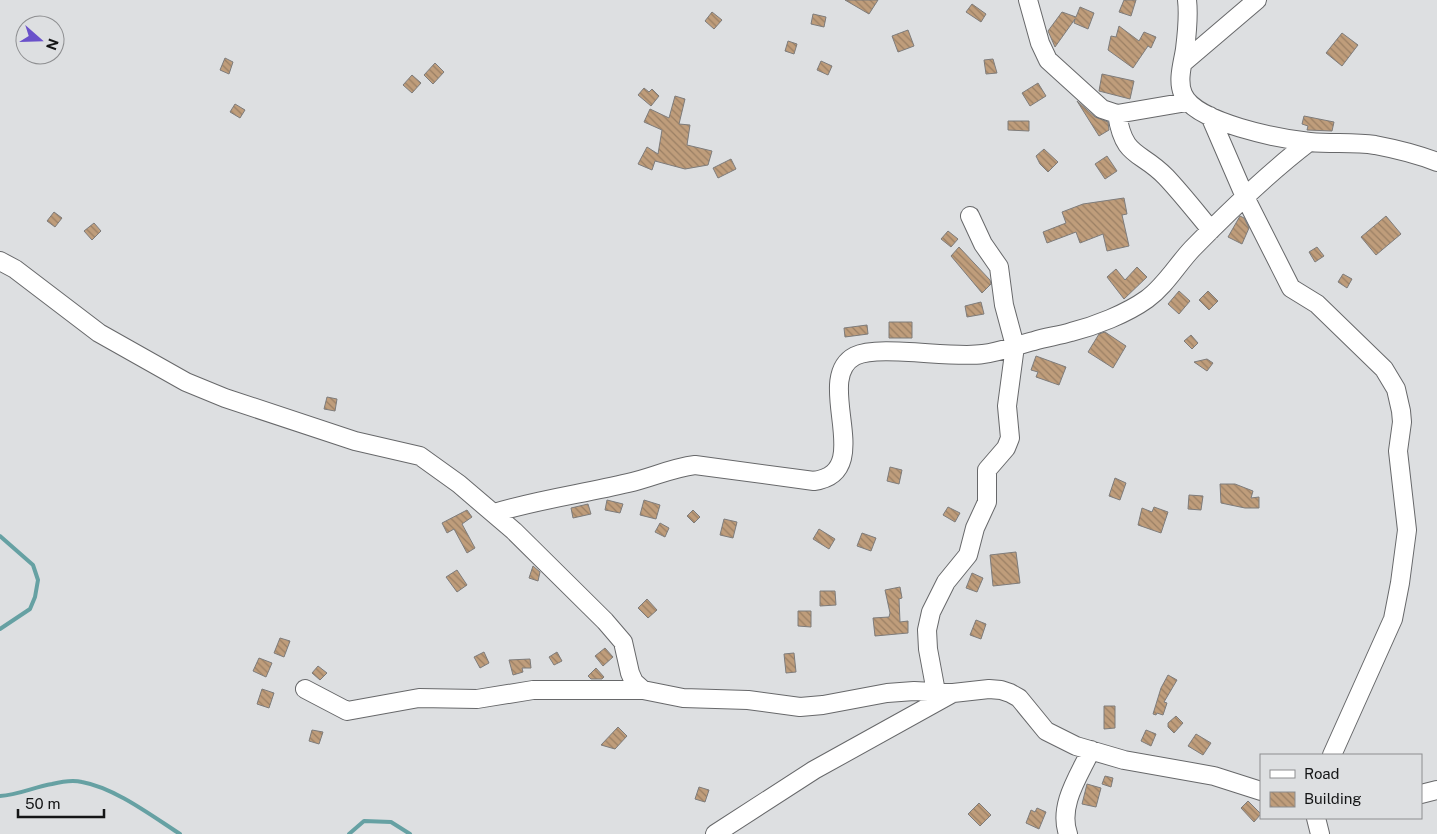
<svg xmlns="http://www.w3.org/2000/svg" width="1437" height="834" viewBox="0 0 1437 834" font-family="'Public Sans',sans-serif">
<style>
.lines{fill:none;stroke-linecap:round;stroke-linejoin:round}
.stream{stroke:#66a1a3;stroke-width:4}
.building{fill:url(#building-back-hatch);stroke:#7e7c7b}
.minor-casing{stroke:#67686a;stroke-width:20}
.minor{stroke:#fff;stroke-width:18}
</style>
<defs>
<pattern id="building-back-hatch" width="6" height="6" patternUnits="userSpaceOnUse" patternTransform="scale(1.25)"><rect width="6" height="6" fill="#bf9d7b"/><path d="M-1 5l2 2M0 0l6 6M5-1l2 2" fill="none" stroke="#9a7f64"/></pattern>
</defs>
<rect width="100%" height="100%" fill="#dddfe1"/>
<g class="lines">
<path class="stream" d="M0 536 33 565 38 580 35 597 30 609 0 629
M0 796C18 795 34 787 52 784 60 782 74 780 82 782 115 788 152 816 180 834
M349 834 364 821 391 822 410 834"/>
</g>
<path class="building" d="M845 0H878L869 14Z
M1124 0H1136L1131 16 1119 12Z
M972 4 986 14 981 22 966 12Z
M1080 7 1094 13 1088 29 1074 23 1075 19 1055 47 1048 31 1062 12 1076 17Z
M712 12 722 20 714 29 705 21Z
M813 14 826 17 824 27 811 24Z
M1119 26 1139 41 1144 32 1156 37 1151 48 1148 46 1133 68 1108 50 1111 36 1116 37Z
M908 30 914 46 898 52 892 36Z
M1342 33 1358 45 1342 66 1326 53Z
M788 41 797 44 794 54 785 51Z
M225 58 233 62 229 74 220 70Z
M993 59 997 73 986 74 984 60Z
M821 61 832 66 828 75 817 70Z
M435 63 444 72 433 84 424 75Z
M1102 74 1134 81 1130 99 1099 91Z
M412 75 421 83 412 93 403 85Z
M1038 83 1046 96 1030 106 1022 93Z
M644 88 649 92 652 89 659 96 651 106 638 95Z
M675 96 685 99 679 124 690 125 687 145 712 151 708 165 685 169 655 161 652 170 638 164 647 147 658 154 662 130 644 122 650 109 669 118Z
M1077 101 1095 117 1108 122 1109 130 1099 136Z
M235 104 245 110 240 118 230 112Z
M1304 116 1334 122 1332 131 1307 130 1308 126 1302 124Z
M1008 121H1029V131L1008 130Z
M1044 149 1058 162 1048 172 1040 164 1036 156Z
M1107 156 1117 171 1105 179 1095 164Z
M731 159 736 169 718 178 713 168Z
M1124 198 1127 214 1122 215 1129 246 1107 251 1103 234 1080 243 1076 232 1047 243 1043 232 1066 223 1062 212 1083 204Z
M54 212 62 218 55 227 47 221Z
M1240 216 1244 218 1249 228 1242 244 1228 237Z
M1386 216 1401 234 1376 255 1361 237Z
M94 223 101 231 92 240 84 231Z
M948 231 958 239 951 247 941 239Z
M959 247 990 280 991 284 982 293 951 256Z
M1317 247 1324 256 1315 262 1309 252Z
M1137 267 1147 277 1124 299 1107 277 1116 269 1125 280Z
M1343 274 1352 279 1347 288 1338 282Z
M1179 291 1190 301 1179 314 1168 304Z
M1208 291 1218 301 1209 310 1199 300Z
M981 302 984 314 967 317 965 306Z
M889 322H912V338H889Z
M867 325 868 334 845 337 844 328Z
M1105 332 1126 346 1113 368 1088 352 1099 334Z
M1191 335 1198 343 1192 349 1184 341Z
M1036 356 1066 367 1059 385 1036 377 1038 372 1031 370Z
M1207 359 1213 363 1207 371 1194 362Z
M327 397 337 399 335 411 324 409Z
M890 467 902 470 899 484 887 481Z
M1115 478 1126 483 1120 500 1109 496Z
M1220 484H1235L1253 491 1251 498 1259 497V508H1245L1221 503Z
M1189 495 1203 496 1201 510 1188 509Z
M607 500 623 504 620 513 605 510Z
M644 500 660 505 656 519 640 515Z
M588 504 591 514 573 518 571 508Z
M948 507 960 513 955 522 943 515Z
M1154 507 1168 512 1161 533 1138 525 1142 508 1152 512Z
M467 510 472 517 462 524 475 548 467 553 454 529 447 533 442 523Z
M693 510 700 517 694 523 687 516Z
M724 519 737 522 733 538 720 535Z
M660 523 669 528 665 537 655 532Z
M819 529 835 539 829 549 813 539Z
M862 533 876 538 871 551 857 546Z
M1016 552 1020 583 993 586 990 555Z
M533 566 540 572 538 581 529 578Z
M457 570 467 585 457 592 446 577Z
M972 573 983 578 977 592 966 588Z
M900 587 902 598 899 599 900 622 908 621V633L875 636 873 618 889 617 890 613 885 590Z
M820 591H835L836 605 820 606Z
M647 599 657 610 648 618 638 608Z
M798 611H811V627L798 626Z
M976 620 986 624 981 639 970 635Z
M280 638 290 641 284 657 274 653Z
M605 648 613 657 603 666 595 656Z
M484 652 489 663 480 668 474 657Z
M557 652 562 661 554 665 549 657Z
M794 653 796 672 786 673 784 654Z
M259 658 272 663 266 677 253 671Z
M530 659 531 668H522L523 672 513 675 509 660Z
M318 666 327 673 320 680 312 673Z
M596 668 604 677 602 679H591L588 676Z
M1168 675 1177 680 1164 702 1167 703 1163 715 1157 713 1156 715 1153 714 1161 688Z
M262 689 274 693 269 708 257 704Z
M1104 706H1115V728L1104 729Z
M1176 716 1183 723 1174 733 1168 727V723Z
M618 727 627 736 615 749 601 745Z
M312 730 323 732 319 744 309 741Z
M1146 730 1156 734 1151 746 1141 741Z
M1196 734 1211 743 1203 755 1188 746Z
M1105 776 1113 778 1111 787 1102 784Z
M1087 784 1101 788 1096 807 1082 804Z
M699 787 709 790 705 802 695 799Z
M1248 801 1261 814 1254 822 1241 808Z
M979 803 991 815 980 826 968 814Z
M1037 808 1046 812 1039 829 1026 823 1031 810 1035 812Z"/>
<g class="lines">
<defs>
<path id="minor" d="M1028 0 1040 43 1048 60 1102 109 1117 114 1187 102
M1187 0C1189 16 1187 33 1185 49 1183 63 1177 80 1183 94 1195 123 1281 139 1310 142 1332 144 1354 142 1375 145 1396 149 1417 154 1437 162
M1183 63 1257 0
M1117 114C1124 159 1140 150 1166 177 1182 194 1196 212 1211 230
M1210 116 1245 197 1291 288 1317 304 1384 369 1396 389 1401 411 1402 422 1398 451 1407 530 1400 583 1393 619 1332 755
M0 261 15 269 99 333 186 382 225 398 355 441 420 456 459 484 514 531 605 621 623 642 630 673 634 682 643 690 683 698 748 700 800 707 823 705 887 693 914 691 953 693 989 689 1001 690 1010 693 1019 698 1046 731 1076 746 1124 760 1214 776 1261 791
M494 513C540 499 582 494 628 483 651 478 671 468 695 465L814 481C878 472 811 379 855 356 879 344 951 359 983 354 1000 352 1017 345 1034 341 1046 337 1058 336 1071 332 1095 326 1126 314 1147 299 1165 286 1177 265 1192 249 1229 211 1267 174 1309 142
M305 689 347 711 419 698 477 699 533 690H643
M936 692 928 649 927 630 931 612 946 582 968 555 975 528 987 502V470L1006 448 1010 438 1007 406 1015 346 1004 305 999 267 983 244 970 216
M1421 794 1437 790
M1316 818 1320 834
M715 834 814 770 953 693
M1068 834C1058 805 1079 776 1091 750"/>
</defs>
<use href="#minor" class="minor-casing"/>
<use href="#minor" class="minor"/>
</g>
<rect x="1260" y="754" width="162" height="65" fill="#dddfe1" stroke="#8d8e90"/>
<rect x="1270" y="770" width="25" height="8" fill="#ffffff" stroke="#8d8e90"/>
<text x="1304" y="779" font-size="15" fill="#141516">Road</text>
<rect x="1270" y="792" width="25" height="15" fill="url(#building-back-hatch)" stroke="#8d8e90"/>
<text x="1304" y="804" font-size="15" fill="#141516">Building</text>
<g transform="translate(40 40) rotate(110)"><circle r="24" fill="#dddfe1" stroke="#8d8e90"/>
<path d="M0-4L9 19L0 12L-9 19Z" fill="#6a51ca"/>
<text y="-8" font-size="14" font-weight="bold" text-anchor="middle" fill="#141516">N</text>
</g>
<path d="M18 809v8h86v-8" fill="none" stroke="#141516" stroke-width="2.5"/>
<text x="25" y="809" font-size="15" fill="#141516" stroke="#dddfe1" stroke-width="4" paint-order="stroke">50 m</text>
</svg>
